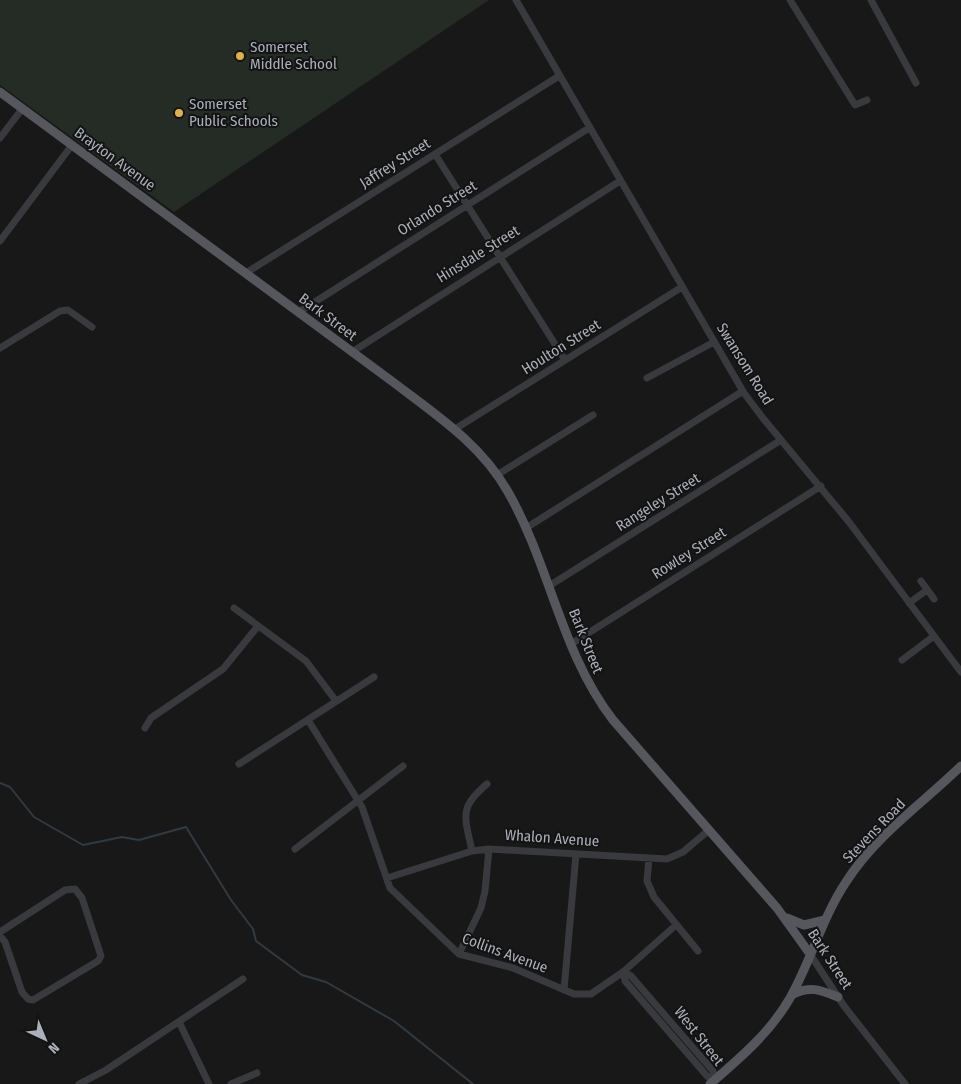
<svg xmlns="http://www.w3.org/2000/svg" width="961" height="1084" viewBox="0 0 961 1084" font-family="'Fira Sans Condensed',sans-serif">
<style>
.green{fill:#242c25}
.lines{fill:none;stroke-linecap:round;stroke-linejoin:round}
.stream{stroke:#323a41;stroke-width:2}
.minor{stroke:#393a3e;stroke-width:7}
.major{stroke:#55575d;stroke-width:9}
.poi-dot{fill:#e2b047;stroke:#131314;stroke-width:2}
.labels{text-anchor:middle;dominant-baseline:central;stroke-width:4;stroke-linejoin:round;paint-order:stroke}
.poi-label{font-size:15px;fill:#abafb8;stroke:#131314;text-anchor:start}
.street-label{font-size:15px;fill:#abafb8;stroke:#131314}
</style>
<rect width="100%" height="100%" fill="#181819"/>
<path class="green" d="M0 0H489L174 212 0 85Z"/>
<g class="lines">
<path class="stream" d="M0 783 10 787 34 817 83 845 122 837 139 840 186 827 231 900 253 929 256 941 302 975 326 982 394 1021 473 1084"/>
<path class="minor" d="M516 0 744 393 762 417 849 522 961 672
M790 0 855 105 867 100
M871 0 916 83
M0 138 22 109
M435 154 565 360
M0 241 72 145
M246 273 559 76
M299 312 589 128
M0 348 60 311 68 310 92 327
M352 352 620 181
M647 378 714 342
M455 429 682 287
M497 475 593 415
M526 528 743 391
M921 581 934 599
M549 586 781 440
M909 603 927 590
M234 608 306 661 336 701
M571 644 821 486
M902 660 934 636
M308 720 362 807 390 888 459 954 513 968 574 994H591L623 972 676 925
M145 728 151 718 223 669 258 626
M239 764 374 677
M295 849 403 766
M472 851C465 817 458 808 487 784
M649 858 647 881 654 897 698 951
M387 878 472 851 489 849 667 859 683 852 709 830
M0 932 65 890 75 889 82 898 101 956 98 961 33 1000 28 999 22 992 5 942 0 936
M459 954 481 908 485 891 489 849
M810 954 844 1006 905 1084
M623 972 631 976 713 1071 715 1080
M623 972 625 981 707 1076 715 1080
M564 990 576 854
M179 1022 209 1084
M79 1084 106 1070 243 979
M231 1084 257 1073"/>
<path class="major" d="M0 92 393 382C436 415 481 444 508 492 550 565 561 653 613 720L777 908 810 954
M787 918 804 925 825 920
M792 995C808 985 821 990 838 997
M710 1084C740 1058 770 1033 790 998 811 961 822 918 846 882 875 836 922 804 961 766"/>
</g>
<g class="poi-dot">
<circle cx="240" cy="56" r="5"/>
<circle cx="179" cy="113" r="5"/>
</g>
<g class="labels">
<g class="poi-label">
<text x="250" y="47">Somerset<tspan x="250" dy="17">Middle School</tspan></text>
<text x="189" y="104">Somerset<tspan x="189" dy="17">Public Schools</tspan></text>
</g>
<g class="street-label">
<text transform="translate(115 159) rotate(36)">Brayton Avenue</text>
<text transform="translate(395 163) rotate(-32)">Jaffrey Street</text>
<text transform="translate(437 208) rotate(-32)">Orlando Street</text>
<text transform="translate(478 254) rotate(-32)">Hinsdale Street</text>
<text transform="translate(328 317) rotate(37)">Bark Street</text>
<text transform="translate(561 347) rotate(-32)">Houlton Street</text>
<text transform="translate(745 364) rotate(58)">Swansom Road</text>
<text transform="translate(658 502) rotate(-32)">Rangeley Street</text>
<text transform="translate(689 553) rotate(-32)">Rowley Street</text>
<text transform="translate(586 641) rotate(68)">Bark Street</text>
<text transform="translate(874 831) rotate(-46)">Stevens Road</text>
<text transform="translate(552 838) rotate(4)">Whalon Avenue</text>
<text transform="translate(505 953) rotate(20)">Collins Avenue</text>
<text transform="translate(830 959) rotate(57)">Bark Street</text>
<text transform="translate(699 1036) rotate(52)">West Street</text>
</g>
</g>
<g transform="translate(45 1039) rotate(136)" stroke="#131314" stroke-width="4" paint-order="stroke">
<path d="M0-4L9 19L0 12L-9 19Z" fill="#abafb8"/>
<text y="-8" font-size="14" font-weight="bold" text-anchor="middle" fill="#abafb8">N</text>
</g>
</svg>
